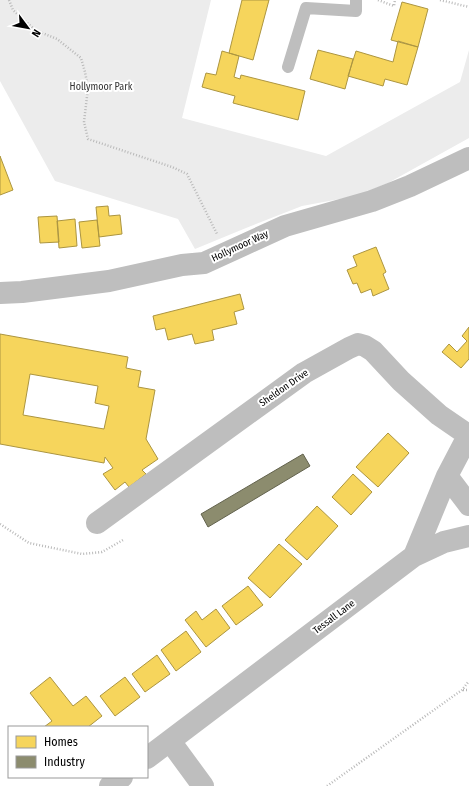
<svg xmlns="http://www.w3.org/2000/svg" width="469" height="786" viewBox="0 0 469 786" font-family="'Fira Sans Condensed',sans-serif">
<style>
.green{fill:#ececec}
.homes{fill:#f6d55c;stroke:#ac9540;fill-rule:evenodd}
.industry{fill:#8c8c6e;stroke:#62624d}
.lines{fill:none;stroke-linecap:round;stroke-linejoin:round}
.path{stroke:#b9b9b9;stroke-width:2.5;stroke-dasharray:1 2;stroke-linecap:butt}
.service{stroke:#bebebe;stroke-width:12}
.minor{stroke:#bebebe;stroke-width:22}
.labels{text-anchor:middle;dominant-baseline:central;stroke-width:4;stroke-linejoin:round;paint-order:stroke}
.park-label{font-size:10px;fill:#333;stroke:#fff}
.street-label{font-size:10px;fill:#000;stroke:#fff}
</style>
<rect width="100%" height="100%" fill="#fff"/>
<path class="green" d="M0 0H211L182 118 326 156 460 82 469 50V138L388 183 356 196 302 206 246 228 195 249 178 219 55 181 0 81Z"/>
<path class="homes" d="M242 0H269L253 60 229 53Z
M402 2 428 9 418 47 391 40Z
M398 41 418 47 407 85 385 79 383 86 348 76 356 51 393 62Z
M318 50 353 59 345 89 310 79Z
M222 51 239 56 234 77 240 79 241 75 305 91 298 120 233 103 235 96 202 87 206 73 216 75Z
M0 156 13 190 0 195Z
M108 206 109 216 120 215 122 234 99 237 96 207Z
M57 216 59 242 40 243 38 217Z
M75 219 77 246 59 248 57 221Z
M97 220 100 246 82 248 79 222Z
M376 247 386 272 383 274 389 289 373 296 371 289 361 293 357 283 353 284 347 270 357 266 353 256Z
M240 294 244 309 234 312 237 324 212 330 214 340 195 344 192 334 168 340 165 328 156 330 153 316Z
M469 327V359L461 368 442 352 449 344 457 352 467 341 462 336Z
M0 334 128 357 126 368 141 371 138 387 155 390 146 439 158 459 142 470 146 474 129 487 125 482 115 490 103 474 113 468 105 457 104 463 0 444ZM30 374 98 386 95 403 109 406 104 429 23 415Z
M388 433 409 453 378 487 356 467Z
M353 474 372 492 351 515 332 497Z
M317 506 338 526 307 560 285 540Z
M279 544 302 564 270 598 248 578Z
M248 586 263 605 236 625 222 606Z
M216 609 230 628 206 647 185 620 196 611 202 620Z
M186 631 201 652 176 671 161 650Z
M157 655 170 674 145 692 132 674Z
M50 677 73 706 86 696 102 716 88 727H44L52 721 30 693Z
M125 677 140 697 115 716 100 696Z"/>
<path class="industry" d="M303 454 310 466 208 527 201 514Z"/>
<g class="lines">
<path class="path" d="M9 0 13 10 35 30 57 39 81 58 85 72 88 88 84 122 88 139 172 167 187 174 217 234
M378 0 394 6 395 0
M440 0 469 7
M0 524 29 543 82 554 102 552 123 540
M463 690H469
M327 786 462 690 469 681"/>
<path class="service" d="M288 67 306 8 356 11V0"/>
<path class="minor" d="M0 293 22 292 109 281 182 265 204 263 285 226 372 201 410 186 469 158
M447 476 469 505
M97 523 304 373 349 348 358 344 365 346 373 351 401 381 439 415 468 435
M414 556 444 542 469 536
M170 741 203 786
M147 758 414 556 447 476 469 434
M110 786 122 777"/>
</g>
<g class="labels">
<g class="park-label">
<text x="101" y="87">Hollymoor Park</text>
</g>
<g class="street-label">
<text transform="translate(240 246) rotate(-25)">Hollymoor Way</text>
<text transform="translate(284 388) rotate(-35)">Sheldon Drive</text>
<text transform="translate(334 617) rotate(-37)">Tessall Lane</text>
</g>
</g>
<rect x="8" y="726" width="140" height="52" fill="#ffffff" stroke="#999999"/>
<rect x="16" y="736" width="20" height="12" fill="#f6d55c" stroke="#999999"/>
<text x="44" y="746" font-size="12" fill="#000000">Homes</text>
<rect x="16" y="756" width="20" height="12" fill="#8c8c6e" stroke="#999999"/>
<text x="44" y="766" font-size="12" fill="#000000">Industry</text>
<g transform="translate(28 28) rotate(122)" stroke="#ffffff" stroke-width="3" paint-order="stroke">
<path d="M0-3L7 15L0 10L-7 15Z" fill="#000000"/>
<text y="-6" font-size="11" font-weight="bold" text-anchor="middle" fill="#000000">N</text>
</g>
</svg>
